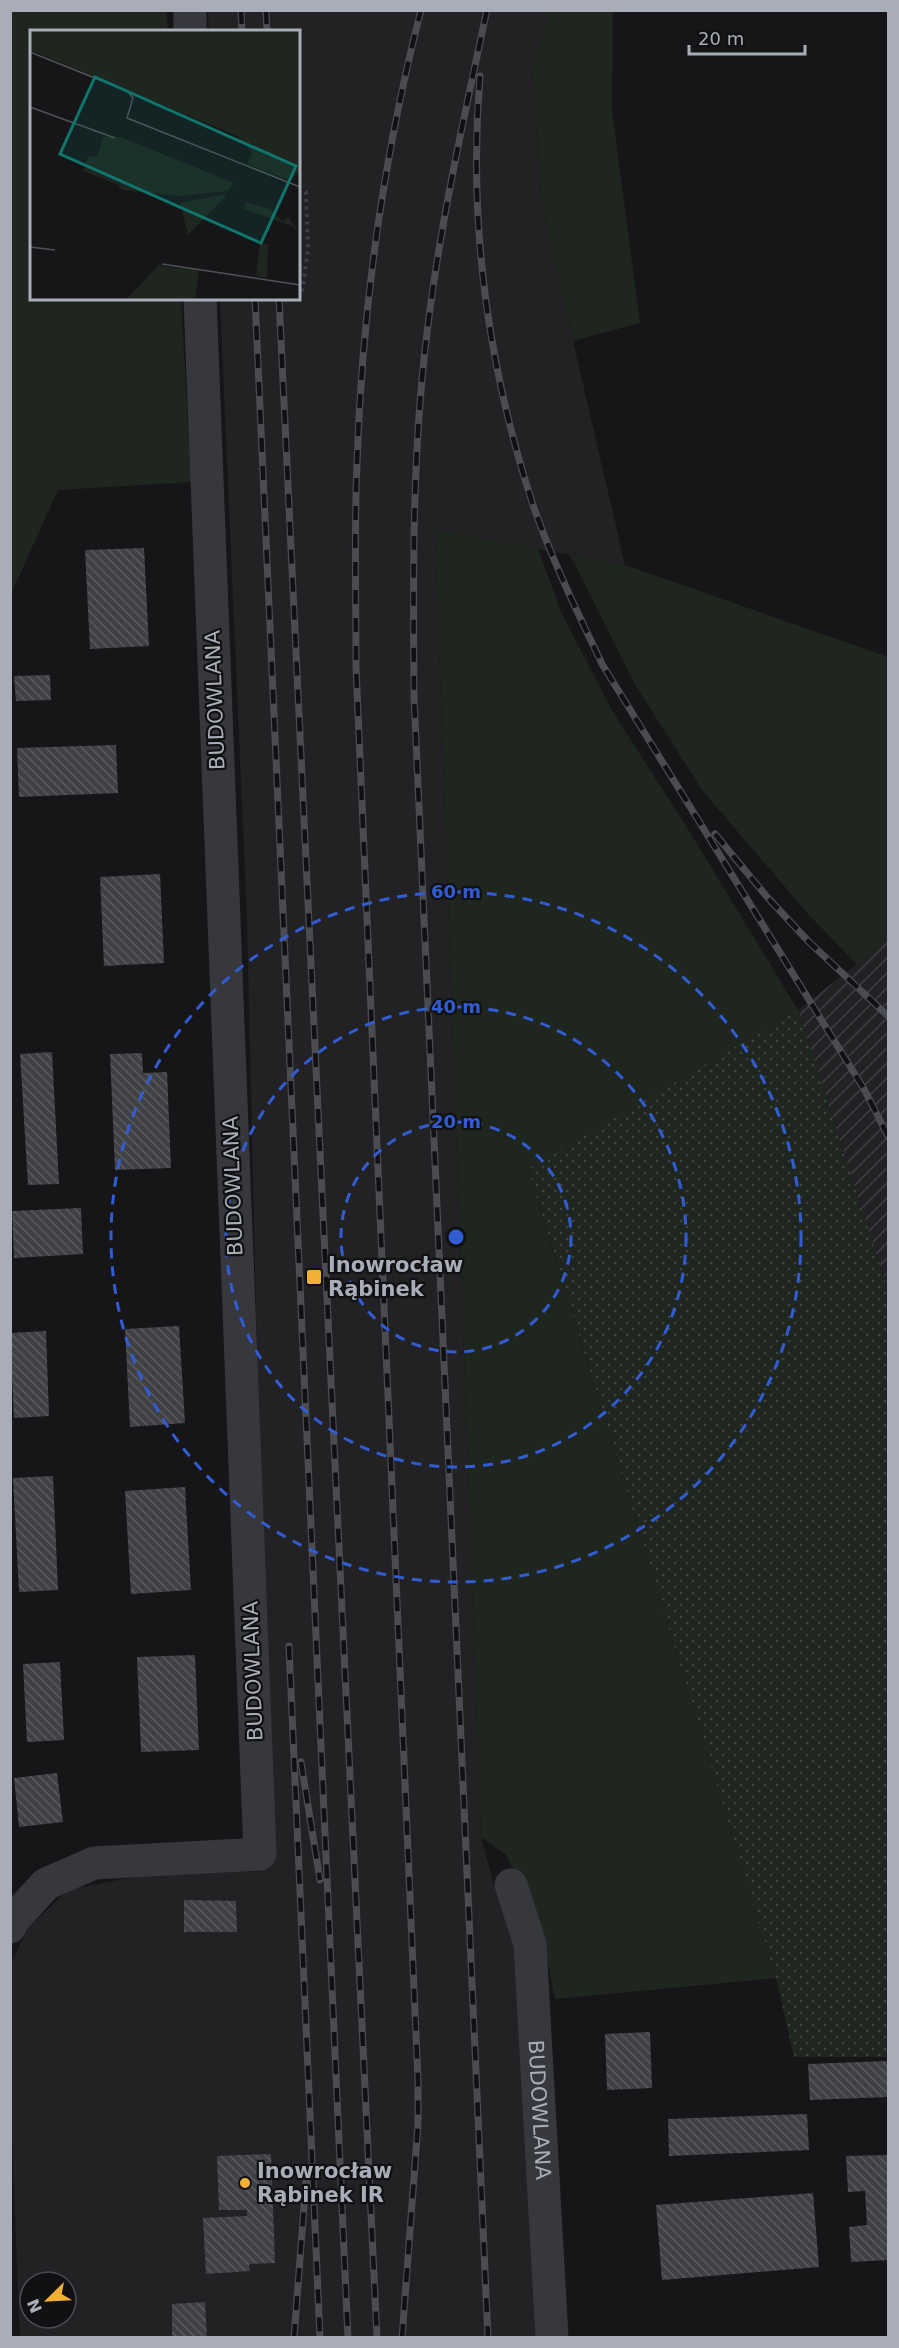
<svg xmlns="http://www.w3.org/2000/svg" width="899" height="2348" viewBox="0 0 899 2348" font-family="'DejaVu Sans',sans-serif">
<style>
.built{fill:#222225;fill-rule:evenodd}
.industrial{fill:url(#industrial-furrows)}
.grass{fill:#1e261f}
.park{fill:url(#park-dots)}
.building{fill:url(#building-back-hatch)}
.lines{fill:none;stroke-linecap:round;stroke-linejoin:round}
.path{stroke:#3d3f44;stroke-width:4;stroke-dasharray:3 4.5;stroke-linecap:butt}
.minor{stroke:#37383d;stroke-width:33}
.rail-casing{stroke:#4a4c52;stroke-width:7}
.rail{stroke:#111113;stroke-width:4.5;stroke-dasharray:14;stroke-linecap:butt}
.ring{fill:none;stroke:#325cd3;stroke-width:3;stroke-dasharray:10 8}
.poi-dot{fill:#f2b134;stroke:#111113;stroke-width:2}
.labels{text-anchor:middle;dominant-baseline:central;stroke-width:4.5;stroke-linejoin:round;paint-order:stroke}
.street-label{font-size:21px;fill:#a8adb8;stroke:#111113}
.poi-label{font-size:21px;font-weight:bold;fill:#a8adb8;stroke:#111113;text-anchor:start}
.inset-road{fill:none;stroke:#505258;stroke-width:1.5}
.view{fill:#0f766e;fill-opacity:0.15;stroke:#0f766e;stroke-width:3}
.inset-edge{fill:none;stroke:#a8adb8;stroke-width:3}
.centre{fill:#325cd3;stroke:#111113;stroke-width:3}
.ring-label{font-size:18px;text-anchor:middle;font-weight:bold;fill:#325cd3;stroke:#111113;stroke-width:4.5;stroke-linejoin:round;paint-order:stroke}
</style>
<defs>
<pattern id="industrial-furrows" width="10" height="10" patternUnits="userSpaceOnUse" patternTransform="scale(1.5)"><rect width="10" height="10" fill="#222225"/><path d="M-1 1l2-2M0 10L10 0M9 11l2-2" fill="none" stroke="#3f3f43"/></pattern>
<pattern id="park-dots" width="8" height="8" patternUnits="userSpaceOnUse" patternTransform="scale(1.5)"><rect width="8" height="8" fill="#1e261f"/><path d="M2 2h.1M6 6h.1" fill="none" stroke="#3c433d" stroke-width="1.8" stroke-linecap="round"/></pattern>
<pattern id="building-back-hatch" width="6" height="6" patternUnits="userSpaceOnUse" patternTransform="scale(1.5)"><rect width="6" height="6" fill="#404145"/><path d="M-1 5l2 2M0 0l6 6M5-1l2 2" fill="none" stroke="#595a5e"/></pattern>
</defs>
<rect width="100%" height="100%" fill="#161618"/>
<path class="built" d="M208 11H551L532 65 542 207 625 565 435 531 481 1837 502 1913 519 1938 538 2337H20L11 2117 10 1965 28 1928 68 1890 158 1872 269 1865 247 921 220 299 298 298V32L209 31ZM30 2282H66V2318H30Z"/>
<path class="industrial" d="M888 940V1290L798 1010Z"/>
<path class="grass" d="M11 11H166L168 31 32 32V298L181 299 191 482 58 490 11 594Z
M551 11H613L612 110 640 323 573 341 542 207 532 65Z
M435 530 538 549 562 614 613 712 688 829 798 1010 528 1170 776 1978 555 1999 542 1932 521 1883 506 1855 481 1837Z
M570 555 625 565 888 657V940L857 965 810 916 702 790 634 683Z"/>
<path class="park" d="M798 1010 888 1290V2057H794L776 1978 528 1169Z"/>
<path class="building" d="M144 548 149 646 90 649 85 550Z
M50 675 51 700 16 701 14 676Z
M116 745 118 793 19 797 17 748Z
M160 874 164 963 104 966 100 877Z
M52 1052 59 1184 28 1185 20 1054Z
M142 1053 143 1073 167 1072 171 1168 115 1170 110 1054Z
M81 1208 83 1254 14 1258 12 1211Z
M179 1326 185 1423 130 1427 125 1329Z
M46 1331 49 1416 14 1418 10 1333Z
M53 1476 58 1590 19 1592 13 1478Z
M185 1487 191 1590 131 1594 125 1491Z
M195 1655 199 1750 141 1752 137 1657Z
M60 1662 64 1740 27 1742 23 1664Z
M57 1773 63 1822 19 1827 14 1778Z
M184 1900 236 1901 237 1932H184Z
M650 2032 652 2088 607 2090 605 2034Z
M888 2061V2097L810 2100 808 2064Z
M807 2114 809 2150 669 2156 668 2119Z
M271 2154 275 2263 249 2264 250 2271 206 2274 203 2218 247 2216V2210H219L217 2156Z
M888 2155V2260L851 2262 849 2227 867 2225 865 2191 848 2192 846 2156Z
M813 2193 819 2267 662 2280 656 2205Z
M205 2302 207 2338H172V2304Z"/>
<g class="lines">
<path class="path" d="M298 192H306L308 249 302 293"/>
<g class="minor">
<path d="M190 10V32"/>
<path id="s1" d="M511 1885 530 1944 552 2338"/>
<path d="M10 1927 13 1920 46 1884 94 1863 260 1854 200 298"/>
</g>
<defs>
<path id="rail" d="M241 10 242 32
M266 10 267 32
M487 10C464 117 440 224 427 333 412 453 413 575 414 696L488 2338
M480 76C468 222 487 363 532 502 551 558 577 611 602 664L864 1089 888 1136
M255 298 348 2338
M279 298 377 2338
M715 834 768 898 809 942 888 1016
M289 1646 320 2338
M301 1762 320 1880
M294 2338 306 2180
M402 2338 418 2124V2080L356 667C356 599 354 531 357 463 362 311 383 158 421 10"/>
</defs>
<use href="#rail" class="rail-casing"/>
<use href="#rail" class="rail"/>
</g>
<g class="ring">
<circle cx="456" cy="1237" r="115"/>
<circle cx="456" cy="1237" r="230"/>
<circle cx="456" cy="1237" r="345"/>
</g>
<g class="poi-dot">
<rect x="306" y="1269" width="16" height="16" rx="3"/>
<circle cx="245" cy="2183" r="6"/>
</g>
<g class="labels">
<g class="street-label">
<text transform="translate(215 700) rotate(-92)">BUDOWLANA</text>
<text transform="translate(233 1186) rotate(-92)">BUDOWLANA</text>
<text transform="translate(253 1671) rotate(-92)">BUDOWLANA</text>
<text stroke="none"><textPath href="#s1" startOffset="228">BUDOWLANA</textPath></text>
</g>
<g class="poi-label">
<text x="328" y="1265">Inowrocław<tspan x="328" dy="24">Rąbinek</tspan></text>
<text x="257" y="2171">Inowrocław<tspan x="257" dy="24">Rąbinek IR</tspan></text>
</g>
</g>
<g transform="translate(30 30)">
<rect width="270" height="270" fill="#161618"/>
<path d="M0 0H270V142L259 150 217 134 222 122 207 106 0 20ZM73 107H90L204 153 198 161 149 166 145 137 67 127ZM196 164 194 168 158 205 150 173ZM215 172 240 179 252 191 258 187 270 204 262 196 214 179ZM160 239 169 241 165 270H156Z" fill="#1e261f"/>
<path d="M230 213 238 214 237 248 226 246ZM141 237 160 239 156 270H138Z" fill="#1e261f"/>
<path d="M59 126 145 137 149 166 91 160 89 155 53 141ZM129 235 141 237 138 270H96Z" fill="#1e261f"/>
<path class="inset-road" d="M0 22 97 61 103 68 97 88 270 157M0 77 85 108M0 217 25 220M132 234 270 255"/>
<path class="view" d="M65 47 266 136 231 213 30 124Z"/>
<rect width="270" height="270" class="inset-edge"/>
</g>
<circle cx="456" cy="1237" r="9" class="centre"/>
<g class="ring-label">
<text x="456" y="898">60 m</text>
<text x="456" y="1013">40 m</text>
<text x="456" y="1128">20 m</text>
</g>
<rect width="899" height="2348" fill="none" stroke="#a8adb8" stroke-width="24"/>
<g transform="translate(48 2300) rotate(246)"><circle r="28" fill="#111113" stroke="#4d4f55" stroke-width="1.5"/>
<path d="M0-4.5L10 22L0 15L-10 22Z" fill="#f2b134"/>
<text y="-9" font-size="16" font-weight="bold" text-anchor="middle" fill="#a8adb8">N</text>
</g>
<path d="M689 45v9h116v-9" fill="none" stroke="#a8adb8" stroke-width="3"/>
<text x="698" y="45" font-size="18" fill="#a8adb8" stroke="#111113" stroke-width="4.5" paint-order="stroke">20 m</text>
</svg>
